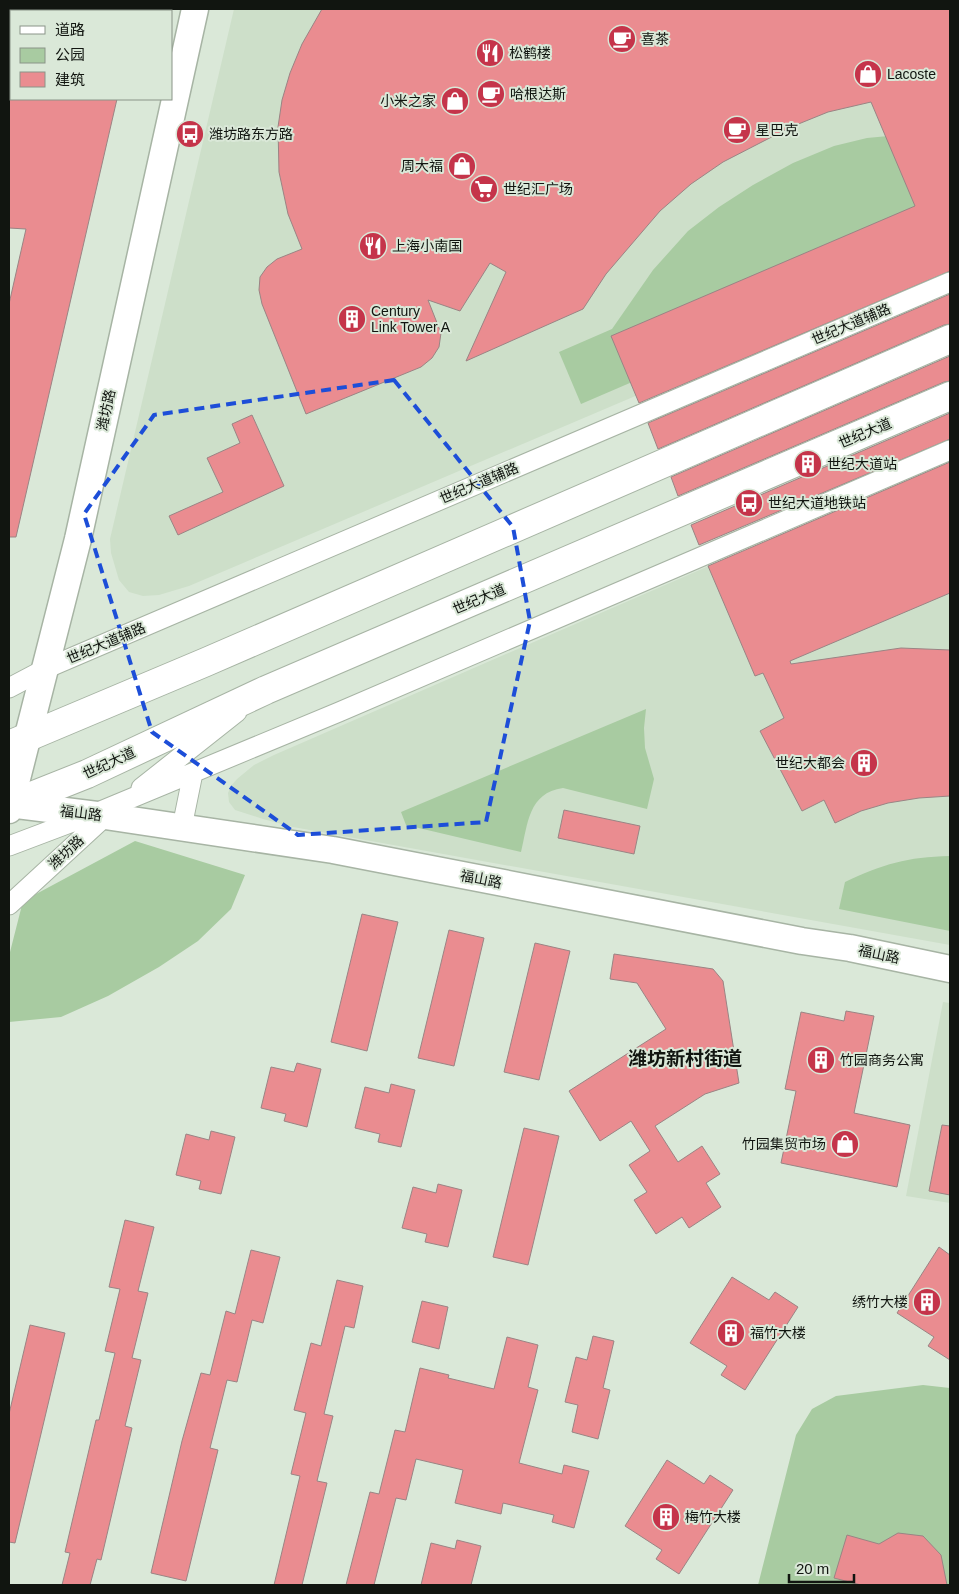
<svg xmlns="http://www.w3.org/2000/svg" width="959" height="1594" viewBox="0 0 959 1594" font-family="Arial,'Noto Sans SC',sans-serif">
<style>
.built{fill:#cddfc9}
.green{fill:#a8cba1}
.building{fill:#ea8c90;stroke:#9a8484}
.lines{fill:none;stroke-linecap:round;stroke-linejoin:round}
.street-casing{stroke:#a7b4a4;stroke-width:21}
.secondary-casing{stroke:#a7b4a4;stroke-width:29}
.primary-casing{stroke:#a7b4a4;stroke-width:30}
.street{stroke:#fff;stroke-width:19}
.secondary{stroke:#fff;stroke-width:26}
.primary{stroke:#fff;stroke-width:28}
.marked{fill:none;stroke:#1d4ed8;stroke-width:4;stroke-dasharray:10 6;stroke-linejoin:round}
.labels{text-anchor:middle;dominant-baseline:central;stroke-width:4;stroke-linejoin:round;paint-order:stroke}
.poi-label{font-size:14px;fill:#111510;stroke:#dae8d8;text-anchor:start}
.street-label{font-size:14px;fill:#111510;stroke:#dae8d8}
.district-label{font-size:19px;font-weight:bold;fill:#111510;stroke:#dae8d8}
</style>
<rect width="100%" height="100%" fill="#dae8d8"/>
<path class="built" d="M234 9H950V262L189 586 159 595 143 596 129 592 119 580 111 553 110 539Z
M950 461V945L293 827 263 819 235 810 229 802 228 793 231 786 237 779 254 765 274 755Z
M943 1002 950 1003V1203L906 1196Z"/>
<path class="green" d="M899 135 916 166 950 142V245L581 404 559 352 612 329 653 270 688 231 719 207 753 185 793 163 834 146 867 138Z
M646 709 644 728 645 748 654 779 647 809 563 788C528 793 528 824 521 852L406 825 401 812Z
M135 841 245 875 231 909 198 941 159 967 108 996 61 1017 9 1022V956L23 901Z
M950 856V931L839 909 845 882C883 864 907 857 950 856Z
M923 1385 950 1388V1585H758L796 1435 812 1409 836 1396Z"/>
<path class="building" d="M322 9H950V271L639 403 611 336 915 206 871 102 828 112 791 127 723 162 691 184 660 211 606 274 583 309 466 361 506 272 490 263 460 311 428 300 441 333 439 347 432 358 421 367 306 414 262 304 259 290 260 277 267 267 277 259 302 249 288 214 279 172 278 127 282 100 290 73 302 44Z
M9 99H117L16 537H9V304L26 229 9 228Z
M950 294V324L944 325 658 449 648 423Z
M950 356V381L944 382 678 496 671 477Z
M950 413V439L699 545 691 525Z
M252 415 284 486 178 535 169 516 223 492 207 458 240 443 232 424Z
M950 462V593L790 661 791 664 901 648 950 650V796L919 798 888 803 861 811 835 823 824 800 802 811 760 731 784 718 763 673 755 676 708 566Z
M564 810 640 826 634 854 558 838Z
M362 914 398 922 367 1051 331 1042Z
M449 930 484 938 454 1066 418 1058Z
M535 943 570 951 539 1080 504 1072Z
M614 954 713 969 723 981 739 1083 705 1094 655 1126 678 1162 702 1146 720 1174 706 1183 721 1207 689 1228 682 1217 656 1234 634 1200 647 1192 629 1165 650 1151 631 1121 600 1141 569 1091 666 1029 637 983 610 979Z
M846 1011 874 1016 854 1113 910 1125 897 1187 781 1163 796 1091 785 1089 801 1012 844 1021Z
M297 1063 321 1069 307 1127 284 1121 286 1114 261 1108 271 1067 294 1072Z
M391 1084 415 1090 401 1147 378 1142 380 1134 355 1128 365 1087 389 1093Z
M942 1125 950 1126V1195L929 1191Z
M524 1128 559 1136 528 1265 493 1257Z
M211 1131 235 1137 221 1194 199 1189 201 1181 176 1175 186 1134 209 1140Z
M438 1184 462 1190 448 1247 425 1242 427 1234 402 1228 413 1187 436 1193Z
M125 1220 154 1227 138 1291 148 1293 132 1358 141 1360 125 1426 132 1428 101 1560 97 1559 90 1585H62L70 1553 65 1552 96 1420H99L115 1353 105 1351 120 1289 109 1287Z
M939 1247 950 1255V1360L928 1346 934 1337 897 1313Z
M251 1250 280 1257 263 1323 252 1320 237 1382 227 1380 210 1448 218 1450 186 1581 151 1573 182 1441 201 1373 210 1375 226 1311 235 1314Z
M732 1277 769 1300 775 1292 798 1307 745 1390 721 1375 727 1366 690 1343Z
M337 1280 363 1286 354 1328 345 1326 324 1414 333 1416 317 1481 327 1483 302 1585H274L300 1476 291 1474 306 1413 294 1410 311 1343 321 1346Z
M422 1301 448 1307 439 1349 412 1342Z
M30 1325 65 1333 15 1543 9 1542V1414Z
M593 1336 614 1341 603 1388 610 1390 598 1439 572 1432 578 1405 565 1402 576 1357 587 1360Z
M507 1337 538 1345 528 1387 538 1390 519 1463 562 1474 564 1465 589 1471 574 1528 552 1522 554 1515 503 1503 501 1514 455 1503 463 1470 416 1459 406 1500 396 1498 374 1585H346L370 1492 379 1494 395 1430 405 1432 420 1368 449 1375 448 1378 494 1389Z
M667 1460 704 1484 710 1475 733 1490 679 1574 656 1559 662 1550 625 1526Z
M898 1533 923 1536 941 1555 947 1585H861L834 1578 847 1535 879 1544Z
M457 1540 481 1546 471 1585H421L431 1543 455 1549Z"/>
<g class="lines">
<defs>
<path id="street" d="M9 688 45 669 950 282
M141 788 237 712
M182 827 193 773
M9 846 91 815 339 712 950 450
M9 905 109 813"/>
<path id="secondary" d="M9 804 105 816 333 850 802 941 850 948 950 969
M9 810 78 539 195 9"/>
<path id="primary" d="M9 745 206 662 950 339
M9 805 87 774 266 690 950 396"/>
</defs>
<use href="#street" class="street-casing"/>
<use href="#secondary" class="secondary-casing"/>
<use href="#primary" class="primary-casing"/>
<use href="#street" class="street"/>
<use href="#secondary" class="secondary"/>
<use href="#primary" class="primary"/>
</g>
<path class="marked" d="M394 380 513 527 530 621 486 822 298 835 152 732 84 514 154 415Z"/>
<defs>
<symbol id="cafe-disc" viewBox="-11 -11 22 22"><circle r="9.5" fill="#c5344a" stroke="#dae8d8"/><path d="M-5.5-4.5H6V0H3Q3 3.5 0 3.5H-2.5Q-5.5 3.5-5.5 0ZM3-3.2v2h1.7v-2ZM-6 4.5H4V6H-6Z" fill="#fff"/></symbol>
<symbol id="restaurant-disc" viewBox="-11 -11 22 22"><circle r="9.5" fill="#c5344a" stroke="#dae8d8"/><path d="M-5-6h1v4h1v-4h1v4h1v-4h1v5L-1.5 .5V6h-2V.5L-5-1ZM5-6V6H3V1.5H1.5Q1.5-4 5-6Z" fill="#fff"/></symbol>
<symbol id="shop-disc" viewBox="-11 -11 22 22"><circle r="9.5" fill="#c5344a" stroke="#dae8d8"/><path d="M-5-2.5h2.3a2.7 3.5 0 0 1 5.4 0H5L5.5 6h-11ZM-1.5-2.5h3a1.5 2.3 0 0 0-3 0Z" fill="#fff"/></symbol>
<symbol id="bus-disc" viewBox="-11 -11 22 22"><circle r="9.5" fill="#c5344a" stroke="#dae8d8"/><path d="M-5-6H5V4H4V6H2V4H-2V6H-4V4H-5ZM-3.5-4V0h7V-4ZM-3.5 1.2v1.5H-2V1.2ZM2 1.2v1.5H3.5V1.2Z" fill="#fff"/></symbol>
<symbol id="supermarket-disc" viewBox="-11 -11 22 22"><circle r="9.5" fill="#c5344a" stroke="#dae8d8"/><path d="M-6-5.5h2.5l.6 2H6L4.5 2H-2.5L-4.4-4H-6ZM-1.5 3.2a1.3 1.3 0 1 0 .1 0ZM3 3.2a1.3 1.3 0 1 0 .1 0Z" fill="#fff"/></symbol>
<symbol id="building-disc" viewBox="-11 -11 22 22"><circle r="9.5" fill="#c5344a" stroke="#dae8d8"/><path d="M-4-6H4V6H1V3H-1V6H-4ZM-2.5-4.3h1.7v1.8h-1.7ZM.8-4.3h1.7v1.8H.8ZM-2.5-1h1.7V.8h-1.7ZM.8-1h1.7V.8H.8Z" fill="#fff"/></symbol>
</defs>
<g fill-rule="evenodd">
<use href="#cafe-disc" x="606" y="23" width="32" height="32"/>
<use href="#restaurant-disc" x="474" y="37" width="32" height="32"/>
<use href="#shop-disc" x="852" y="58" width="32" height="32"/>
<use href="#cafe-disc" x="475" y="78" width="32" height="32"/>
<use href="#shop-disc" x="439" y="85" width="32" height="32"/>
<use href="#cafe-disc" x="721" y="114" width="32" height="32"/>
<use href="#bus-disc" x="174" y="118" width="32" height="32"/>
<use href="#shop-disc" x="446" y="150" width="32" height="32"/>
<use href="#supermarket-disc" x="468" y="173" width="32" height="32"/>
<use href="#restaurant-disc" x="357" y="230" width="32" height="32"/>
<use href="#building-disc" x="336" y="303" width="32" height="32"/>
<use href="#building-disc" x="792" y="448" width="32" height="32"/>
<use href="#bus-disc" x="733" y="487" width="32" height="32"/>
<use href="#building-disc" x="848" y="747" width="32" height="32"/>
<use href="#building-disc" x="805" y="1044" width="32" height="32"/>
<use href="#shop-disc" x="829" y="1128" width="32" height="32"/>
<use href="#building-disc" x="911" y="1286" width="32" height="32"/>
<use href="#building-disc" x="715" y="1317" width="32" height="32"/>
<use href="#building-disc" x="650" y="1501" width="32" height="32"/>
</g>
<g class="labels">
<g class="poi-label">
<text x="641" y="39">喜茶</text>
<text x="509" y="53">松鹤楼</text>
<text x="887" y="74">Lacoste</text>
<text x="510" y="94">哈根达斯</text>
<text x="436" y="101" text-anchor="end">小米之家</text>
<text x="756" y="130">星巴克</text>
<text x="209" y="134">潍坊路东方路</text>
<text x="443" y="166" text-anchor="end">周大福</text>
<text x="503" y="189">世纪汇广场</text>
<text x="392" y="246">上海小南国</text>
<text x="371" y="311">Century<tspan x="371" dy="16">Link Tower A</tspan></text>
<text x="827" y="464">世纪大道站</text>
<text x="768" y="503">世纪大道地铁站</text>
<text x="845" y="763" text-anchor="end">世纪大都会</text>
<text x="840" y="1060">竹园商务公寓</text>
<text x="826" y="1144" text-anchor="end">竹园集贸市场</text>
<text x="908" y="1302" text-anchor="end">绣竹大楼</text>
<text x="750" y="1333">福竹大楼</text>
<text x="685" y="1517">梅竹大楼</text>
</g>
<g class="street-label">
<text transform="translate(851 324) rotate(-23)">世纪大道辅路</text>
<text transform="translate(106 410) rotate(-78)">潍坊路</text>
<text transform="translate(865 433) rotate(-23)">世纪大道</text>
<text transform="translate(479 483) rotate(-23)">世纪大道辅路</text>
<text transform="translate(479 599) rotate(-23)">世纪大道</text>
<text transform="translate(106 643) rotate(-23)">世纪大道辅路</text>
<text transform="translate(109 763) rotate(-25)">世纪大道</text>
<text transform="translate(81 813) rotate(7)">福山路</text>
<text transform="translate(66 852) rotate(-43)">潍坊路</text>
<text transform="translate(481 879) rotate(11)">福山路</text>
<text transform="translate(879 954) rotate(12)">福山路</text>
</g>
<g class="district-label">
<text x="685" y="1058">潍坊新村街道</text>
</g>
</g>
<rect width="959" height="1594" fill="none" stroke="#111510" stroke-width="20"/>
<rect x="10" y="10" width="162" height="90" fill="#dae8d8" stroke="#8a9488"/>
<rect x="20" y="26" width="25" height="8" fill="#ffffff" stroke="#8a9488"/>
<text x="55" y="35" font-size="15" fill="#111510">道路</text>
<rect x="20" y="48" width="25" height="15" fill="#a8cba1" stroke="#8a9488"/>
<text x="55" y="60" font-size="15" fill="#111510">公园</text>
<rect x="20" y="72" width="25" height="15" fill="#ea8c90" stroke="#8a9488"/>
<text x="55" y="85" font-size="15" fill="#111510">建筑</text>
<path d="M789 1574v8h65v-8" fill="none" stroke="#111510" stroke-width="2.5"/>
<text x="796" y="1574" font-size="15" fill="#111510" stroke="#dae8d8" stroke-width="4" paint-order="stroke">20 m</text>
</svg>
